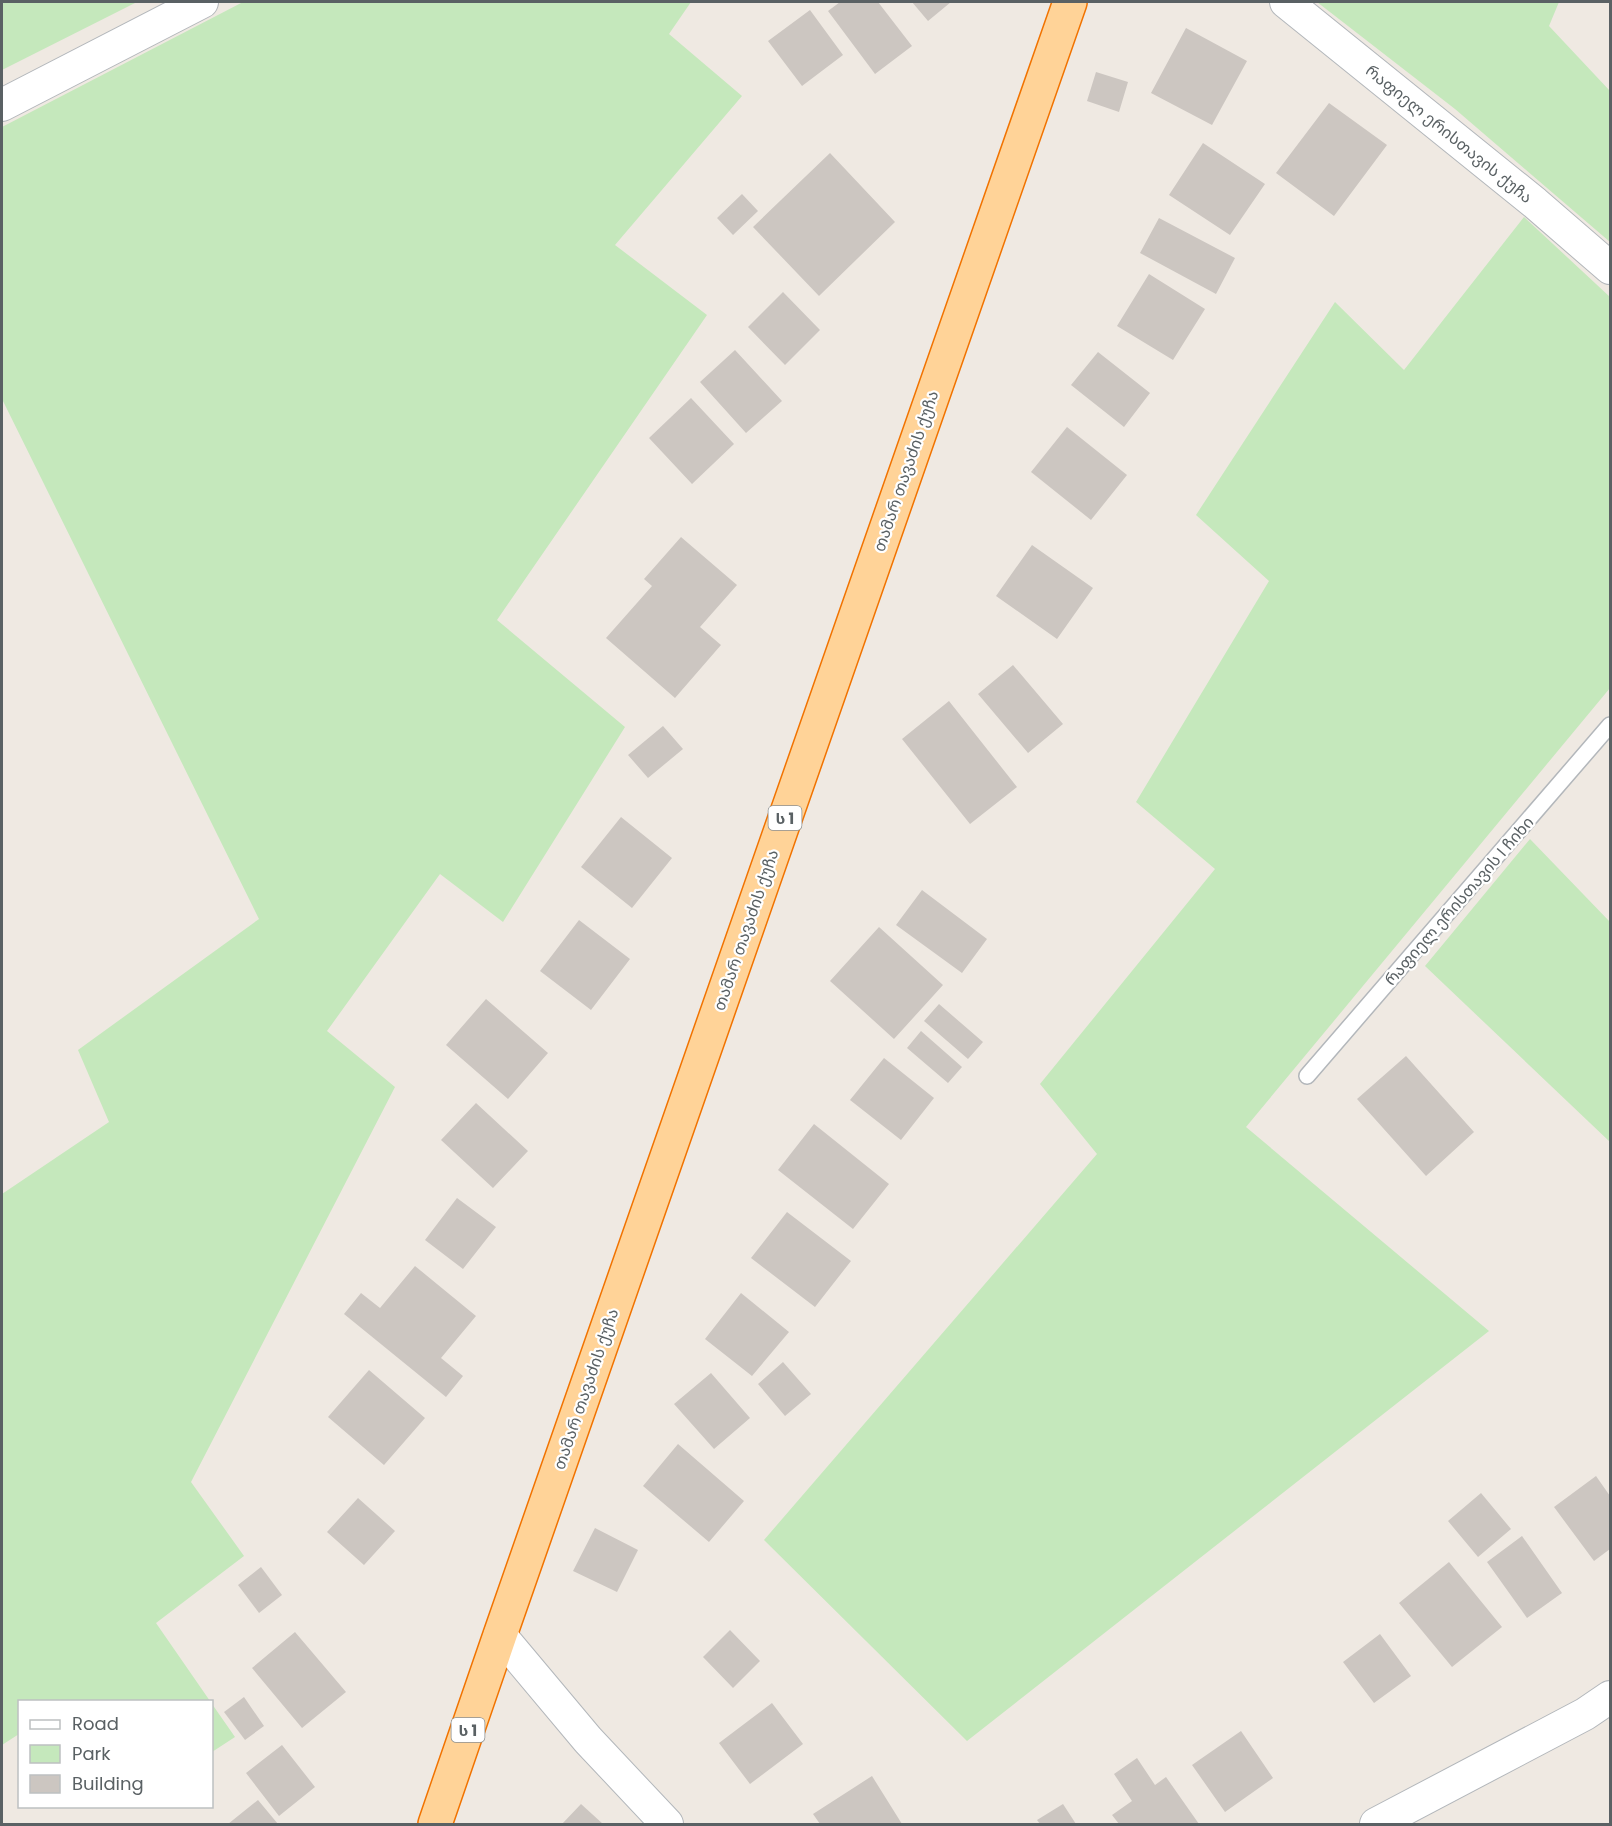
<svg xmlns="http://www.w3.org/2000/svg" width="1612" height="1826" viewBox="0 0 1612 1826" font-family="Poppins,'Noto Sans Georgian',sans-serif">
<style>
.green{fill:#c5e8bc}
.building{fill:#ccc6c1}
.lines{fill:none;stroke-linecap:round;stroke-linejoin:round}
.service-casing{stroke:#b3b7bb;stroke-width:18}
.minor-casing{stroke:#b3b7bb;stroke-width:34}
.trunk-casing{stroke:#f17300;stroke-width:36}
.service{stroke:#fff;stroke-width:15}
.minor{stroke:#fff;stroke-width:32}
.trunk{stroke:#ffd398;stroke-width:33}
.labels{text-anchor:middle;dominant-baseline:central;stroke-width:4.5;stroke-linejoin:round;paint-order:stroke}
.shield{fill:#fff;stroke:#8c9092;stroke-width:1.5}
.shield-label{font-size:15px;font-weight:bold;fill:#5a6164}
.street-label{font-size:16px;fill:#5a6164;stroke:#fff}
</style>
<rect width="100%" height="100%" fill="#efe9e2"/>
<path class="green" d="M2 2H137L2 70Z
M243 2H691L669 34 742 96 615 245 707 315 497 620 625 727 503 922 440 874 327 1031 395 1087 191 1482 244 1556 156 1623 210 1701 20 1702 19 1734 2 1745V1194L109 1122 78 1050 259 919 2 399V127Z
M1317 2H1559L1549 26 1610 91V242L1455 109Z
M1524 217 1610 297V688L1246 1127 1489 1331 967 1741 764 1540 1097 1154 1040 1084 1215 869 1136 802 1269 581 1196 515 1335 302 1404 370Z
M1530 839 1610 922V1142L1425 966Z
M212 1704 235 1737 212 1752Z"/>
<path class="building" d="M840 2H878L912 46 875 74 828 11Z
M912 2H951L928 21Z
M810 10 843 55 802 86 768 41Z
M1186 28 1247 61 1212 125 1151 93Z
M1096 72 1128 82 1119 112 1087 101Z
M1329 103 1387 145 1334 216 1276 173Z
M1203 143 1265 184 1230 235 1169 195Z
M830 153 895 222 819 296 753 227Z
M742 194 758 211 733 235 717 218Z
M1159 218 1235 258 1216 294 1140 253Z
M1149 274 1205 309 1173 360 1117 326Z
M783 292 820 330 785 365 748 327Z
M735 350 782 401 746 433 700 382Z
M1098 352 1150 393 1124 427 1071 385Z
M691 398 734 444 692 484 649 438Z
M1067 427 1127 475 1091 520 1031 472Z
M681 537 737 585 700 627 721 645 675 698 606 638 652 586 644 579Z
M1032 545 1093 588 1057 639 996 596Z
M1013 665 1063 724 1028 753 978 694Z
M949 701 1017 787 970 824 902 739Z
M663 726 683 749 648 778 628 755Z
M621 817 672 858 632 908 581 867Z
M922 890 987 939 962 973 896 925Z
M579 920 630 959 591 1010 540 971Z
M879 927 943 985 894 1039 830 981Z
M486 999 548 1053 508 1099 446 1045Z
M939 1004 983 1042 968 1059 924 1021Z
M921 1031 962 1067 948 1083 907 1048Z
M1406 1056 1474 1132 1426 1176 1357 1099Z
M884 1058 934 1098 901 1140 850 1100Z
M476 1103 528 1151 493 1188 441 1140Z
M814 1124 889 1184 853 1229 778 1170Z
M457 1198 496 1227 463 1269 425 1240Z
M787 1212 851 1261 815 1307 751 1258Z
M415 1266 476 1316 441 1358 463 1376 446 1397 344 1314 361 1293 380 1308Z
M741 1293 789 1332 752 1376 705 1339Z
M783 1362 811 1394 785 1416 758 1384Z
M369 1370 425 1418 384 1465 328 1417Z
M711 1373 750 1418 714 1449 674 1404Z
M678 1444 744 1501 709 1542 643 1486Z
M1596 1476 1610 1496V1549L1594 1561 1554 1507Z
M1481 1493 1511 1529 1478 1557 1448 1521Z
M358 1498 395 1531 364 1565 327 1532Z
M595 1528 638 1550 617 1592 573 1571Z
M1522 1536 1562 1593 1527 1618 1487 1562Z
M1449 1562 1502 1627 1452 1667 1399 1603Z
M261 1567 282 1595 259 1613 238 1585Z
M730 1630 760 1661 733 1688 703 1657Z
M295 1632 346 1692 302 1728 252 1668Z
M1380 1634 1411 1676 1374 1703 1343 1662Z
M244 1697 264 1726 245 1740 224 1712Z
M772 1703 803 1744 750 1784 719 1743Z
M1241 1731 1273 1778 1225 1812 1192 1765Z
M282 1745 315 1787 279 1816 246 1773Z
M1137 1758 1155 1785 1166 1777 1199 1824H1119L1112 1815 1132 1801 1114 1774Z
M872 1776 902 1824H820L813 1814Z
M258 1800 278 1824H228Z
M581 1804 603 1824H562Z
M1063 1804 1076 1824H1040L1037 1820Z"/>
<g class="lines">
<defs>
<path id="service" d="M1307 1076 1610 725"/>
<path id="minor" d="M1286 2 1535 203 1610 268
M2 105 202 2
M500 1635 588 1740 667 1824
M1376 1824 1585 1714 1610 1697"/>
<path id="trunk" d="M435 1824 500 1635 1070 2"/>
</defs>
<use href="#service" class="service-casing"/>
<use href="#minor" class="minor-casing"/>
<use href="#trunk" class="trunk-casing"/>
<use href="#service" class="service"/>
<use href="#minor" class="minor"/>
<use href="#trunk" class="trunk"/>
</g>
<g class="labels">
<g class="shield">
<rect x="768.5" y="806" width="33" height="24" rx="4.5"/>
<rect x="451.5" y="1718" width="33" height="24" rx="4.5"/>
</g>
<g class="shield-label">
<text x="785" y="818">ს 1</text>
<text x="468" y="1730">ს 1</text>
</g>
<g class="street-label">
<text transform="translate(1449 134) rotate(39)">რაფიელ ერისთავის ქუჩა</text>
<text transform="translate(906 471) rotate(-71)">თამარ თავაძის ქუჩა</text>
<text transform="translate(1459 901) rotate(-49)">რაფიელ ერისთავის I ჩიხი</text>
<text transform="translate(746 930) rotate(-71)">თამარ თავაძის ქუჩა</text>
<text transform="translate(586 1389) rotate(-71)">თამარ თავაძის ქუჩა</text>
</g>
</g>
<rect width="1612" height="1826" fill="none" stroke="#5a6164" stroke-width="6"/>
<rect x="18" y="1700" width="195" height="108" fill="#ffffff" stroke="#bdc0c1" stroke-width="1.5"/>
<rect x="30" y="1720" width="30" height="9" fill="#ffffff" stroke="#bdc0c1" stroke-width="1.5"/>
<text x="72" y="1730" font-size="18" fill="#5a6164">Road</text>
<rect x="30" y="1745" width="30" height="18" fill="#c5e8bc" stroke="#bdc0c1" stroke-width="1.5"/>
<text x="72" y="1760" font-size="18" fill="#5a6164">Park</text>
<rect x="30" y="1775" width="30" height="18" fill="#ccc6c1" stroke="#bdc0c1" stroke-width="1.5"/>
<text x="72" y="1790" font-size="18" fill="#5a6164">Building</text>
</svg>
